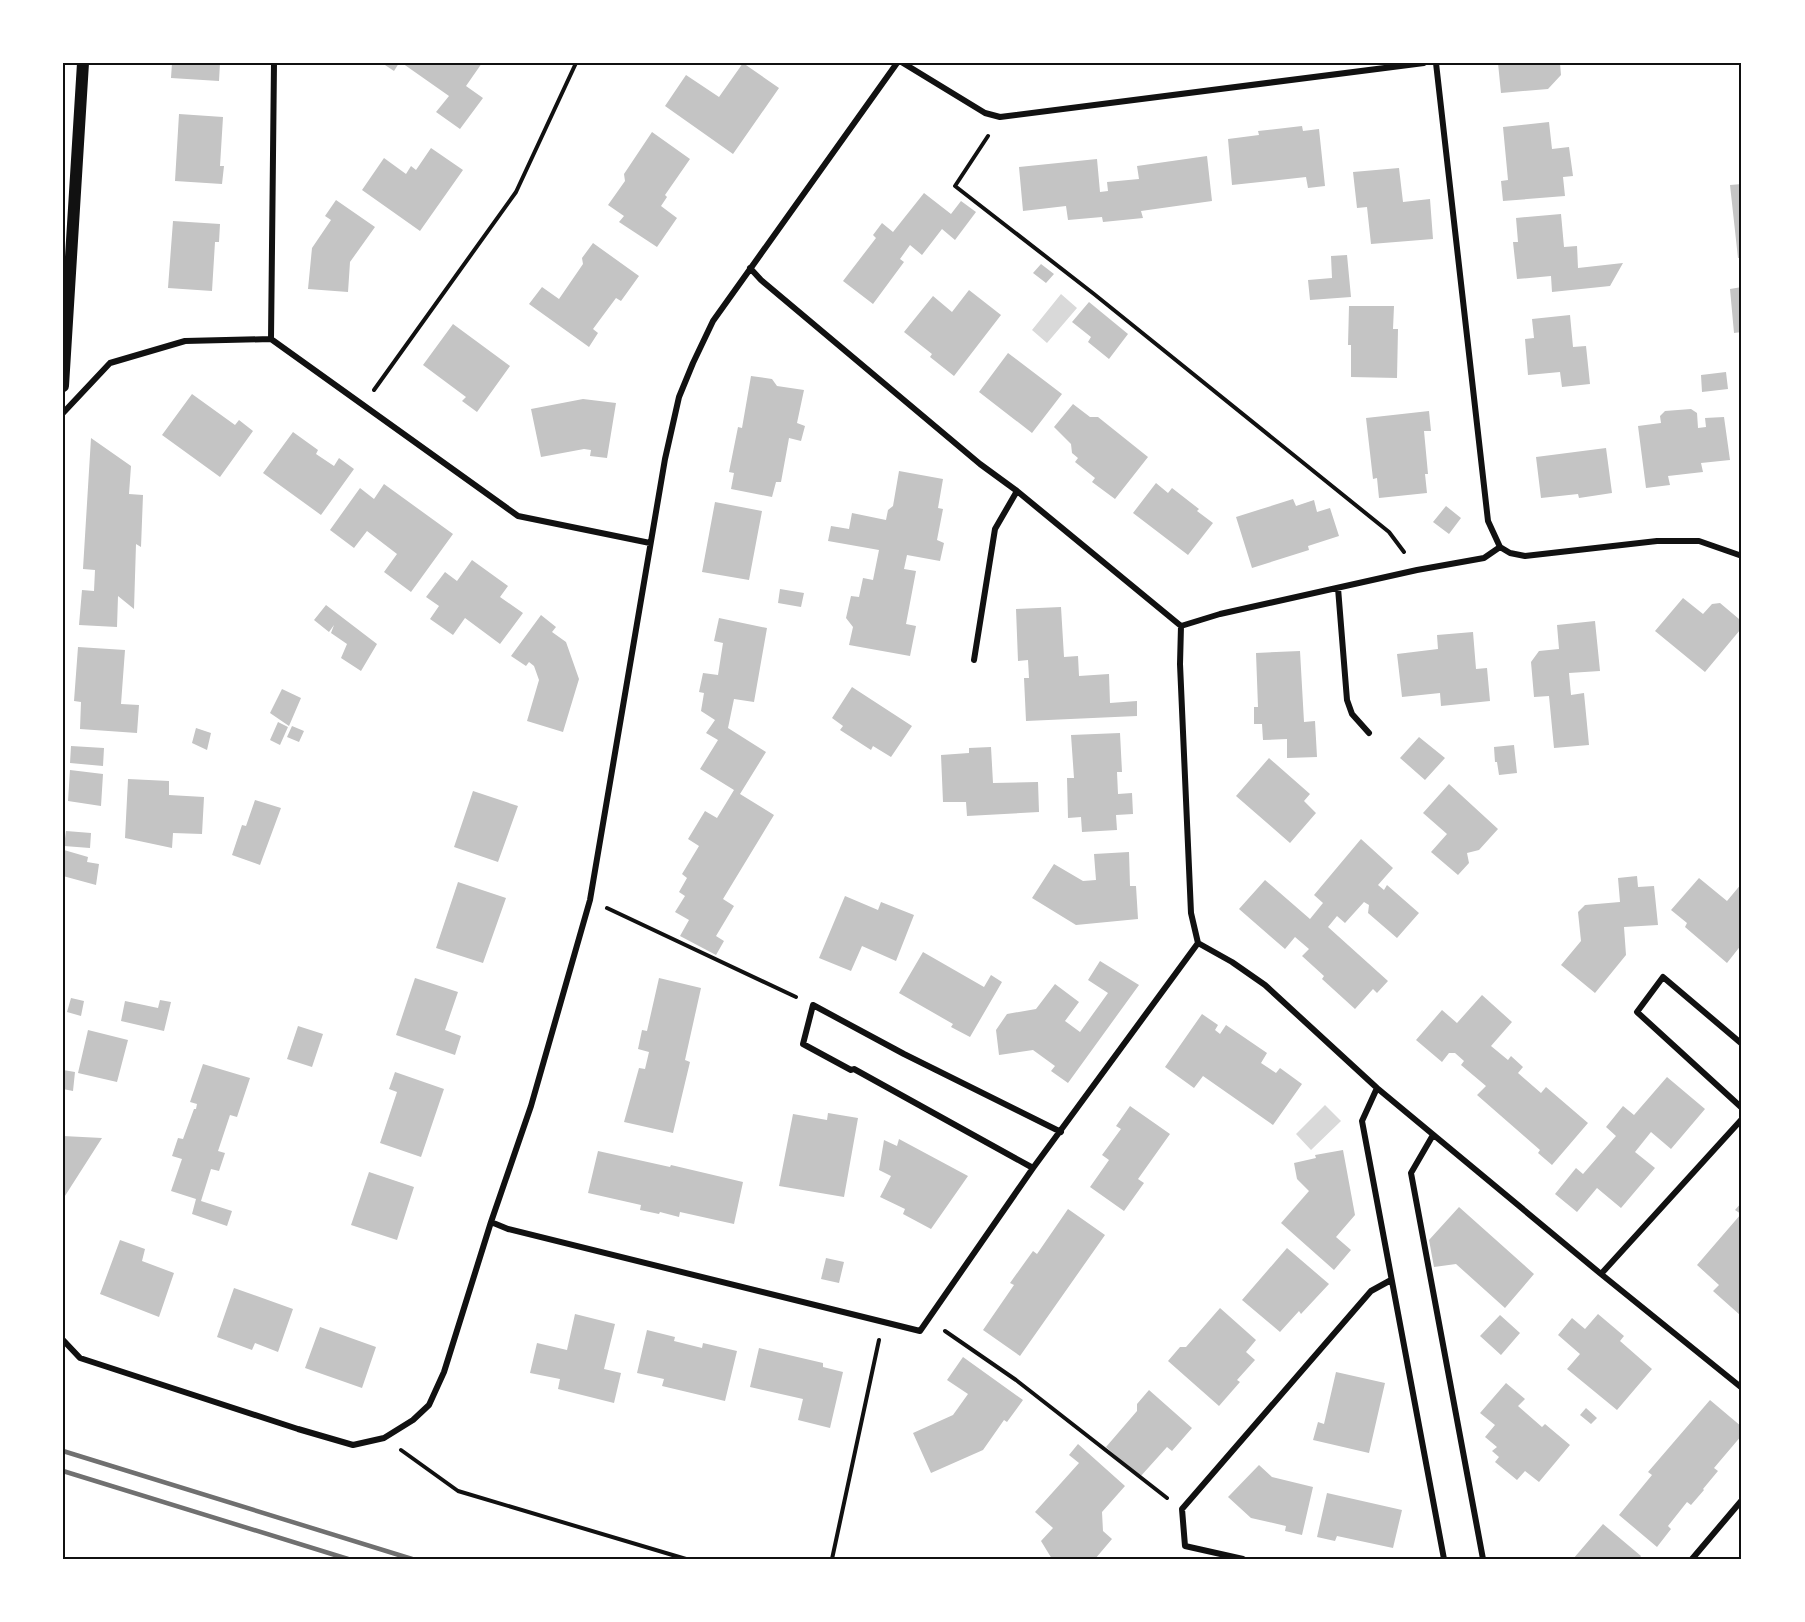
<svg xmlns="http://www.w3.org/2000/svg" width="1805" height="1622" viewBox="0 0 1805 1622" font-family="'Nunito Sans',sans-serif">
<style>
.water{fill:#d9d9d9}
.building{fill:#c4c4c4}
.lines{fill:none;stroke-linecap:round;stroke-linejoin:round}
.path{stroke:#111;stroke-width:4}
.minor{stroke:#111;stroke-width:6}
.secondary{stroke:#111;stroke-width:12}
.rail{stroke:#707070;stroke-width:4.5}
.neatline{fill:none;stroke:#111;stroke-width:2}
</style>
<rect width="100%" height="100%" fill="#fff"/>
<path class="water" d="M1061 294 1077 308 1047 343 1032 330Z
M1325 1105 1341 1121 1311 1150 1296 1134Z"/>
<path class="building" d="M172 63H220L219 81 171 78Z
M382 63H399L394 71Z
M402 63H482L466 86 483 98 460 129 436 112 449 96Z
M743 63 779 88 733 154 665 106 686 75 719 97Z
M1498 63H1560L1561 75 1548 89 1501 93Z
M179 114 223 117 220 166H224L222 184 175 181Z
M1549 122 1552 149 1569 147 1573 176 1563 177 1565 196 1503 201 1501 181 1508 180 1503 127Z
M1302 126 1303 131 1319 129 1325 186 1308 188 1306 177 1232 185 1228 139 1259 135 1258 131Z
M652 132 690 159 665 195 667 197 661 206 677 218 657 247 619 222 624 216 608 205 625 181 624 174Z
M431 148 463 170 420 231 362 190 384 158 406 174 411 166 416 170Z
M1207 156 1212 201 1141 211 1143 218 1103 222 1102 217 1068 220 1066 206 1023 211 1019 167 1097 159 1100 192 1108 191 1107 182 1139 179 1137 166Z
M1399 168 1403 202 1430 199 1433 239 1371 244 1367 207 1357 208 1353 172Z
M1742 184V258H1738L1730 185Z
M924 193 951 214 961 201 976 212 955 240 942 229 922 255 910 245 900 259 904 262 873 304 843 281 876 238 873 235 882 223 893 232Z
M336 200 375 227 350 262 348 292 308 289 312 248 331 220 325 216Z
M1561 214 1564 247 1577 246 1578 268 1623 263 1610 286 1552 292 1551 276 1517 279 1513 242H1518L1516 218Z
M173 221 220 224 219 242H215L212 291 168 288Z
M593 243 639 276 621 301 616 298 593 329 598 333 589 347 529 304 542 287 559 299 583 264 582 258Z
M1347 255 1351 297 1310 300 1308 280 1332 278 1331 256Z
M1041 264 1054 274 1046 283 1033 273Z
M1742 287V332L1734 333 1730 289Z
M969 290 1001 315 954 376 930 357 932 354 904 332 933 296 952 312Z
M1089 302 1128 334 1109 359 1088 342 1091 337 1072 322Z
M1349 306H1394L1393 329H1398L1397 378 1351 377V345H1348Z
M1570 315 1573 347 1586 346 1590 384 1562 387 1560 372 1528 375 1525 339 1534 338 1532 319Z
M453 324 510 366 477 412 462 401 466 397 423 365Z
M1008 353 1062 394 1032 433 979 392Z
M1726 372 1728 389 1702 392 1701 375Z
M751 376 772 379 777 386 804 390 797 423 805 426 801 441 789 438 781 482H776L772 497 731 489 734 473 729 472 738 427 742 428Z
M192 394 235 425 239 420 253 431 220 477 162 435Z
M583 399 616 403 607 458 590 456 591 450 584 449 541 457 531 409Z
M1073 404 1090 417H1098L1148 457 1115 499 1092 482 1095 478 1075 462 1078 458 1072 453 1071 444 1054 427Z
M1691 409 1697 413 1698 428 1706 427 1705 418 1724 417 1730 460 1701 463 1703 472 1668 476 1670 485 1646 488 1638 426 1661 423 1660 416 1665 411Z
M1429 411 1431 431H1424L1428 474H1425L1427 493 1379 498 1377 478 1373 479 1366 418Z
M293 432 318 450 316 454 334 466 339 458 354 469 321 515 263 473Z
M91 438 131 466 129 494 143 495 141 547 136 544 134 609 118 596 117 627 79 625 82 590 94 591 95 570 83 569Z
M1606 448 1612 493 1579 498 1578 494 1541 498 1536 457Z
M899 471 943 479 938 508 943 509 937 540 944 543 940 561 907 555 904 569 916 571 906 624 916 626 910 656 849 645 853 627 846 618 851 596 859 597 863 578 873 580 879 550 828 541 831 526 849 529 852 513 886 520 888 510 893 506Z
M1156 483 1168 493 1172 488 1199 509 1197 511 1213 523 1188 555 1133 513Z
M384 484 453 534 411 592 384 572 397 554 367 531 354 548 330 530 360 488 374 499Z
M1293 499 1296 506 1314 500 1317 512 1330 508 1339 536 1308 546 1309 550 1252 568 1236 517Z
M715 502 762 511 749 580 702 572Z
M1446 506 1461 518 1449 534 1433 522Z
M472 560 508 586 500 597 523 613 500 644 465 618 453 635 430 619 439 606 426 597 445 572 457 581Z
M780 589 804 593 801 607 778 603Z
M1683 598 1703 614 1712 604 1720 603 1739 619 1740 630 1705 672 1655 631Z
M326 605 377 644 361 671 341 658 347 644 331 633 334 625 329 632 314 620Z
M1061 607 1064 657 1078 656 1079 676 1109 674 1110 703 1137 701V716L1026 721 1024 678H1029L1028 660 1018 661 1016 609Z
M541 615 556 627 552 632 566 642 579 679 563 732 527 721 539 680 534 666 529 662 526 666 511 656Z
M719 618 767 628 754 702 734 699 728 728 766 752 740 794 774 815 723 899 734 906 716 936 724 941 716 955 680 936 689 920 675 912 685 896 679 892 687 878 682 874 699 846 688 839 705 811 717 818 734 790 700 769 718 740 706 733 715 720 701 711 704 693 699 692 703 673 718 675 723 643 714 641Z
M1595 621 1600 671 1569 673 1571 695 1584 693 1589 745 1554 748 1549 696 1534 697 1531 662 1539 651 1559 649 1557 625Z
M1473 632 1476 669 1487 668 1490 701 1441 706 1440 693 1402 697 1397 654 1438 649 1437 635Z
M78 647 125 650 121 704 139 705 137 733 80 729 81 702 74 701Z
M1300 651 1304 722 1315 721 1317 757 1287 758V739L1263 740 1262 724H1254V707H1258L1256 653Z
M852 687 912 726 891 757 873 746 871 750 840 730 843 726 832 718Z
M282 689 301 698 289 726 270 713Z
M278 722 288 727 280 745 270 740Z
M292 726 304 731 299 742 287 737Z
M196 728 211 733 207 750 192 743Z
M1120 733 1122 772H1117L1118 794 1132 793 1133 814 1116 815 1117 830 1082 832 1081 817 1068 818 1067 778H1074L1071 735Z
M1419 737 1445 758 1425 780 1400 758Z
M1514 745 1517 773 1499 775 1497 762H1495L1494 747Z
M71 746 104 748 103 766 70 763Z
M991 747 993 783 1038 782 1039 812 967 816 966 802H943L941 755 969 753V748Z
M1269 758 1310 794 1304 801 1316 813 1290 843 1236 796Z
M70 770 103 774 101 806 68 801Z
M128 779 169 781V795L204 797 202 834 173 833 172 848 125 838Z
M1449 784 1498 829 1479 850 1467 853 1469 863 1458 875 1431 852 1447 834 1423 813Z
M473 791 518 806 498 862 454 847Z
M255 800 281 808 260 865 232 855 242 825 246 826Z
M66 831 91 833 90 848 64 846Z
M1361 839 1393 868 1378 885 1384 890 1387 885 1419 913 1397 938 1368 913 1369 905 1364 902 1345 923 1337 916 1328 927 1388 981 1377 993 1373 989 1355 1009 1322 979 1324 976 1302 956 1309 949 1295 937 1285 949 1239 909 1265 880 1310 919 1323 903 1314 895Z
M64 850 88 857 87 862 99 864 96 885 63 876Z
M1129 852 1130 886H1136L1138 919 1076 925 1032 898 1054 864 1083 881 1096 880 1094 854Z
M1637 876 1638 887 1654 886 1658 925 1624 927 1626 955 1595 993 1561 965 1581 941 1578 912 1585 905 1620 902 1618 878Z
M1699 878 1727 901 1742 883V944L1727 963 1685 927 1687 923 1671 910Z
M458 882 506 898 483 963 436 948Z
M845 896 878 910 881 902 914 915 896 961 862 946 851 971 819 958Z
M923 952 984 987 991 975 1002 982 970 1037 951 1027 953 1024 899 993Z
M1100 961 1139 985 1068 1083 1051 1071 1055 1066 1033 1050 999 1055 996 1030 1007 1014 1036 1009 1055 984 1079 1002 1065 1021 1080 1032 1108 993 1088 980Z
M415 978 458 992 445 1030 461 1036 455 1055 396 1035Z
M659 978 701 988 685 1060 690 1062 673 1133 624 1122 639 1068 645 1069 649 1052 638 1049 642 1030 647 1031Z
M1482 995 1512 1022 1491 1046 1508 1060 1511 1056 1523 1067 1518 1073 1541 1093 1546 1087 1588 1123 1552 1165 1538 1153 1540 1150 1477 1095 1486 1086 1461 1065 1464 1061 1455 1053H1449L1442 1062 1416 1040 1442 1010 1457 1023Z
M71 998 84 1001 81 1016 67 1012Z
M160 1000 171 1002 164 1031 121 1021 125 1001 158 1008Z
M1202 1014 1218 1025 1215 1030 1220 1034 1226 1025 1267 1053 1261 1063 1276 1073 1280 1068 1302 1084 1273 1125 1203 1076 1194 1088 1165 1067Z
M298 1026 323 1034 312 1067 287 1059Z
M88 1030 128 1040 117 1082 78 1073Z
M203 1064 250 1078 237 1117 230 1115 218 1151 225 1153 219 1171 211 1169 201 1201 232 1211 227 1226 192 1214 196 1199 171 1191 182 1159 172 1156 178 1138 183 1139 194 1109H196L197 1104 190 1102Z
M63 1070 75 1072 73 1091 63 1089Z
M395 1072 444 1089 421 1157 380 1143 397 1092 389 1089Z
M1667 1077 1705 1109 1671 1149 1651 1132 1635 1152 1655 1168 1621 1208 1597 1188 1577 1212 1555 1194 1576 1168 1583 1174 1616 1136 1606 1127 1623 1106 1634 1115Z
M1130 1106 1170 1134 1138 1179 1144 1183 1124 1211 1090 1187 1109 1160 1102 1155 1121 1129 1116 1126Z
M828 1113 858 1118 844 1197 779 1186 793 1114 827 1120Z
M63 1136 102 1138 63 1199Z
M899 1139 968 1176 931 1229 903 1214 905 1209 880 1197 891 1176 879 1170 884 1140 897 1146Z
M1343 1150 1355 1215 1336 1237 1351 1250 1334 1270 1281 1223 1309 1191 1297 1179 1294 1163 1316 1158 1315 1155Z
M598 1151 670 1167 671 1165 743 1182 734 1224 680 1212 679 1217 660 1212 659 1214 640 1210 641 1205 588 1193Z
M369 1172 414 1187 397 1240 351 1225Z
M1742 1202V1313L1740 1315 1713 1291 1719 1285 1697 1265 1741 1214 1735 1210Z
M1459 1207 1534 1274 1505 1308 1456 1264 1434 1267 1429 1240Z
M1068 1209 1105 1235 1020 1356 983 1330 1014 1285 1010 1283 1033 1251 1037 1254Z
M120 1240 145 1249 142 1261 174 1273 159 1317 100 1294Z
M1287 1248 1329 1284 1301 1314 1299 1311 1280 1332 1242 1300Z
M826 1258 844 1262 839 1283 821 1279Z
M234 1288 293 1309 278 1352 255 1343 252 1350 217 1337Z
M1220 1308 1256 1340 1246 1352 1255 1360 1237 1380 1240 1382 1219 1406 1168 1361 1180 1347H1186Z
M575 1314 615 1324 604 1369 621 1373 614 1403 558 1389 560 1379 530 1373 537 1343 567 1350Z
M1598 1314 1624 1336 1620 1341 1652 1369 1617 1410 1567 1369 1580 1354 1558 1335 1572 1318 1585 1329Z
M1500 1315 1520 1333 1501 1355 1480 1336Z
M320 1327 376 1347 362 1388 305 1368Z
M647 1330 675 1337 674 1341 702 1348 703 1343 737 1351 725 1401 662 1386 664 1379 637 1373Z
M759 1348 823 1363V1367L843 1372 830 1428 798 1420 803 1399 750 1387Z
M963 1357 1023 1400 1007 1422 1004 1420 983 1450 931 1473 913 1433 953 1415 968 1394 947 1380Z
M1336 1372 1385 1383 1369 1453 1313 1440 1318 1422 1324 1424Z
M1506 1383 1525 1399 1518 1406 1542 1427 1545 1424 1570 1445 1539 1482 1525 1471 1517 1480 1495 1462 1499 1457 1492 1451 1497 1447 1485 1437 1495 1425 1480 1413Z
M1149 1390 1192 1428 1172 1451 1167 1447 1140 1477 1106 1447 1137 1411V1404Z
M1710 1400 1742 1427V1435L1714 1468 1718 1471 1703 1489 1704 1490 1691 1505 1687 1502 1668 1526 1671 1529 1657 1547 1619 1515 1652 1475 1648 1472Z
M1586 1408 1597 1418 1591 1424 1580 1415Z
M1078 1444 1125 1486 1102 1512 1103 1531 1112 1539 1095 1559H1052L1041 1541 1053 1528 1035 1512 1079 1463 1069 1455Z
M1259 1465 1272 1477 1313 1487 1302 1535 1285 1531 1286 1526 1251 1518 1228 1497Z
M1327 1493 1402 1510 1393 1548 1337 1536 1335 1541 1317 1537Z
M1603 1524 1641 1556 1639 1559H1573Z"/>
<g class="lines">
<path class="path" d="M988 136 955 186 1094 294 1389 532 1404 552
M374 390 516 192 576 63
M607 908 796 997
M945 1331 1016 1380 1167 1498
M401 1450 458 1491 686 1559
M832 1559 879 1340"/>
<path class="minor" d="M274 63 271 339 518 516 650 543
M903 63 985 113 1000 117 1424 63
M1436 63 1488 521 1500 547
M750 268 761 280 980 464 1017 491 1181 626
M63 413 110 363 185 341 271 339
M1500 547 1510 553 1525 556 1657 541H1699L1742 556
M1338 588 1347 700 1352 714 1369 733
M1181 626 1220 614 1417 570 1484 558 1500 547
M974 660 995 529 1017 491
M1198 943 1232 962 1265 985 1377 1088 1601 1274 1742 1119
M1742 1044 1663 977 1637 1012 1742 1108
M1377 1088 1362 1121 1444 1559
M1433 1135 1411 1173 1483 1559
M1033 1168 854 1069 851 1070 803 1044 813 1005 904 1054 1061 1132
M491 1222 508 1229 920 1331 1033 1168 1198 943 1191 913 1180 664 1181 626
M1601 1274 1742 1388
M63 1340 80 1358 298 1429 353 1445 384 1438 413 1420 429 1405 444 1372 491 1222 531 1106 590 900 665 459 679 397 693 363 713 321 897 63
M1243 1559 1185 1546 1182 1509 1371 1291 1391 1280
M1692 1559 1742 1500"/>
<path class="secondary" d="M63 386 83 63"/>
<path class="rail" d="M63 1451 412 1559
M63 1471 348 1559"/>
</g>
<rect width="1805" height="1622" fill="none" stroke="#ffffff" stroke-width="129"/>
<rect x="64" y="64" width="1676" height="1494" class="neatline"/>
</svg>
